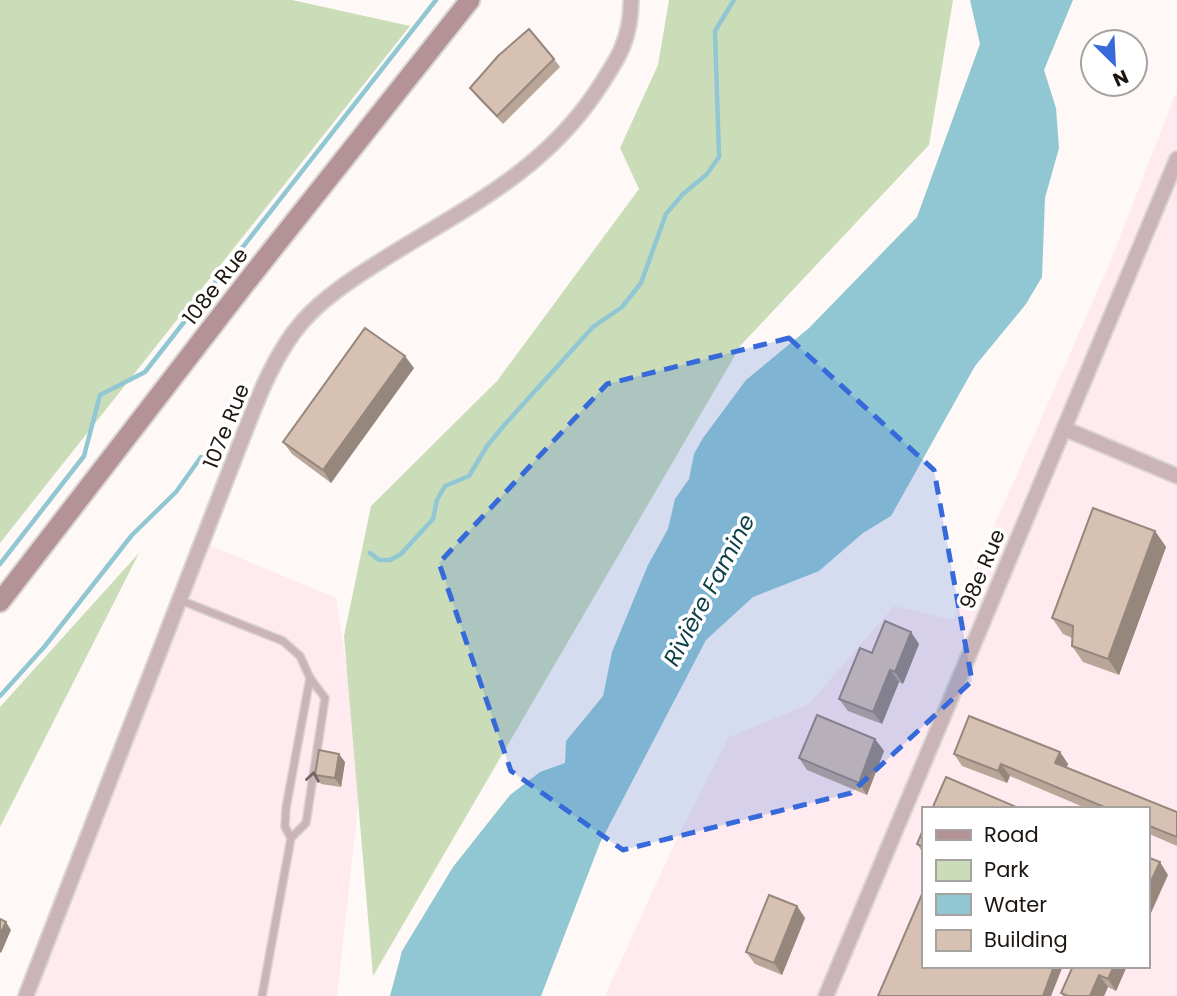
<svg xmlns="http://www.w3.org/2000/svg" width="1177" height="996" viewBox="0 0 1177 996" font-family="Poppins,sans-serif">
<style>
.industrial{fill:#ffeaef;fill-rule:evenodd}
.green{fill:#cbdcb9}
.water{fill:#91c7d2}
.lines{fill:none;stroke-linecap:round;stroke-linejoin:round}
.stream{stroke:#91c7d2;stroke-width:4.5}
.service-casing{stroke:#dad5d1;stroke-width:10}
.minor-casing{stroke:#dad5d1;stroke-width:18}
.secondary-casing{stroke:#dad5d1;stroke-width:23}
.service{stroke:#cbb4b8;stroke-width:7}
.minor{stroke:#cbb4b8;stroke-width:14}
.secondary{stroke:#b39298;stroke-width:19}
.wall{fill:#b9a699}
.shaded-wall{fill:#96877d}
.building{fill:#d7c1b2;stroke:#96877d;stroke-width:2}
.oneway{stroke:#746564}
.marked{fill:#3669d9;fill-opacity:0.2;stroke:#3669d9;stroke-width:5;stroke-dasharray:14 9;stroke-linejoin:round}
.labels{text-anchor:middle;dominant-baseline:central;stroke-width:7;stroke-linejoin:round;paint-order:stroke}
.street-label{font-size:21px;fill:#1d1610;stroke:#fff}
.water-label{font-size:23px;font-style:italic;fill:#0c3f48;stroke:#fff}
</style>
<rect width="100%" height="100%" fill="#fef9f6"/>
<path class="industrial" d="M1177 90V996H605L677 838 729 737 809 704 894 606 953 620 1111 260ZM923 809H1147V966H923Z
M204 543 336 598 362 771 337 996H32Z"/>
<path class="green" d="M0 0H292L410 26 0 543Z
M669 0H953L929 145 741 345 373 976 344 636 371 506 497 381 639 189 620 148 658 65Z
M139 553 0 827V707Z"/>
<path class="water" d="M970 0H1073L1044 70 1056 108 1059 148 1045 198 1042 277 1026 304 975 366 891 516 863 533 819 571 753 597 706 640 600 843 541 996H390L402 951 453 867 510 795 540 772 565 763 566 741 603 696 612 652 648 565 668 529 675 499 689 479 694 454 703 438 746 380 809 328 917 217 980 44Z"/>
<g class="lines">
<path class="stream" d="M370 553 379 560H390L401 554 433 519 437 500 445 486 469 476 487 446 507 422 593 327 622 307 641 283 666 214 683 194 707 174 719 157 715 31 734 0
M0 564 84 456 100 395 145 372 436 0
M0 696 45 646 132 535 176 492 201 457 209 462"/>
<defs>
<path id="service" d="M180 600 283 641 300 656 310 678 325 698 306 823 291 838 262 996
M291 838 285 827 286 808 310 678"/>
<path id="minor" d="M1065 429 1177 476
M26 996 240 444C256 403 273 355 303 321 326 295 357 276 387 257 467 207 542 172 596 92 618 59 631 40 631 0
M826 996 1177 159"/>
<path id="secondary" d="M0 602 245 284 470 0"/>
</defs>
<use href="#service" class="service-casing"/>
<use href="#minor" class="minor-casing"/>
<use href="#secondary" class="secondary-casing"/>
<use href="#service" class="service"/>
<use href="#minor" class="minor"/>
<use href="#secondary" class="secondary"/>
</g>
<path class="wall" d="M554 59 560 67 503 124 476 96 470 88Z
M414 368 331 483 292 454 283 442Z
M1155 531 1166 547 1119 675 1083 662 1072 646V638L1063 634 1052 618Z
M919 644 903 684 899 682 882 724 848 711 839 699 872 653Z
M875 739 884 751 867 795 807 770 799 758Z
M1060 752 1068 764 1067 767 1177 812V846L1147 833V809H1088L1010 776 1007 783 962 766 954 754Z
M345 762 341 787 321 784 315 775Z
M923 830V853L917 844Z
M797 906 805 918 782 975 755 964 746 952Z
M1073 966H1127L1116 991 1108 987 1104 996H1063L1061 993Z"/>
<path class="shaded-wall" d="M405 356 414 368 331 483 323 470Z
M1155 531 1166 547 1119 675 1108 659Z
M911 632 919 644 903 684 895 672Z
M890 670 899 682 882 724 873 712Z
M875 739 884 751 867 795 859 783Z
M1060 752 1068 764 1064 775 1055 763Z
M339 754 345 762 341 787 335 778Z
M1001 764 1010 776 1007 783 998 771Z
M1160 862 1168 875 1147 922V890Z
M797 906 805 918 782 975 774 963Z
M6 922 11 930 1 953 0 952V935Z
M1054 966H1063L1051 996H1043Z
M1114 966H1127L1116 991 1108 979Z
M1099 975 1108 987 1104 996H1090Z"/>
<path class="building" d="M529 29 554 59 497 116 470 88 498 56Z
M365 328 405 356 323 470 283 442Z
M1093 508 1155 531 1108 659 1072 646 1073 626 1052 618Z
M885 621 911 632 895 672 890 670 873 712 839 699 860 648 872 653Z
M817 715 875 739 859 783 799 758Z
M969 716 1060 752 1055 763 1177 812V837L1147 825V809H1109L1001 764 998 771 954 754Z
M319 750 339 754 335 778 315 775Z
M946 777 1021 809H932Z
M923 830V847L917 844Z
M1147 857 1160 862 1147 890Z
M923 892V966H1054L1043 996H878Z
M769 895 797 906 774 963 746 952Z
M0 919 6 922 0 935Z
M1073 966H1114L1108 979 1099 975 1090 996H1068L1061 993Z"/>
<defs><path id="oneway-chevron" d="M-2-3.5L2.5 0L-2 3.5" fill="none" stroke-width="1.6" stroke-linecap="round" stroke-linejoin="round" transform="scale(1.75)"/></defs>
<use class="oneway" href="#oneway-chevron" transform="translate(313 777) rotate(-81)"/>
<path class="marked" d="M789 338 934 470 972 681 851 793 623 850 511 771 439 563 607 384Z"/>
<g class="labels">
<g class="street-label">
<text transform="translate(215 286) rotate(-52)">108e Rue</text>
<text transform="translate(226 426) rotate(-68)">107e Rue</text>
<text transform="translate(982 569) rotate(-67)">98e Rue</text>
</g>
<g class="water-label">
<text transform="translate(709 590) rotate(-62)">Rivière Famine</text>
</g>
</g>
<rect x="922" y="807" width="228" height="161" fill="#ffffff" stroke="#a5a29f" stroke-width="2"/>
<rect x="936" y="830" width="35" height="10" fill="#b39298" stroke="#a5a29f" stroke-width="2"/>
<text x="984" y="842" font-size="21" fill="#1d1610">Road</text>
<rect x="936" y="860" width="35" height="21" fill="#cbdcb9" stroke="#a5a29f" stroke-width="2"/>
<text x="984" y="877" font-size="21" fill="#1d1610">Park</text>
<rect x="936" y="894" width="35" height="21" fill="#91c7d2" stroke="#a5a29f" stroke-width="2"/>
<text x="984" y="912" font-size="21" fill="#1d1610">Water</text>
<rect x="936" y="930" width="35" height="21" fill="#d7c1b2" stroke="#a5a29f" stroke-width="2"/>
<text x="984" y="947" font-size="21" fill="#1d1610">Building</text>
<g transform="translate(1114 63) rotate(156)"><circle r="33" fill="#ffffff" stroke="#a5a29f" stroke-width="2"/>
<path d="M0-5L12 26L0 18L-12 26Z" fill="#3669d9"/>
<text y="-10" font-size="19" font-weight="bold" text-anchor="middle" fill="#1d1610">N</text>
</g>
</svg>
